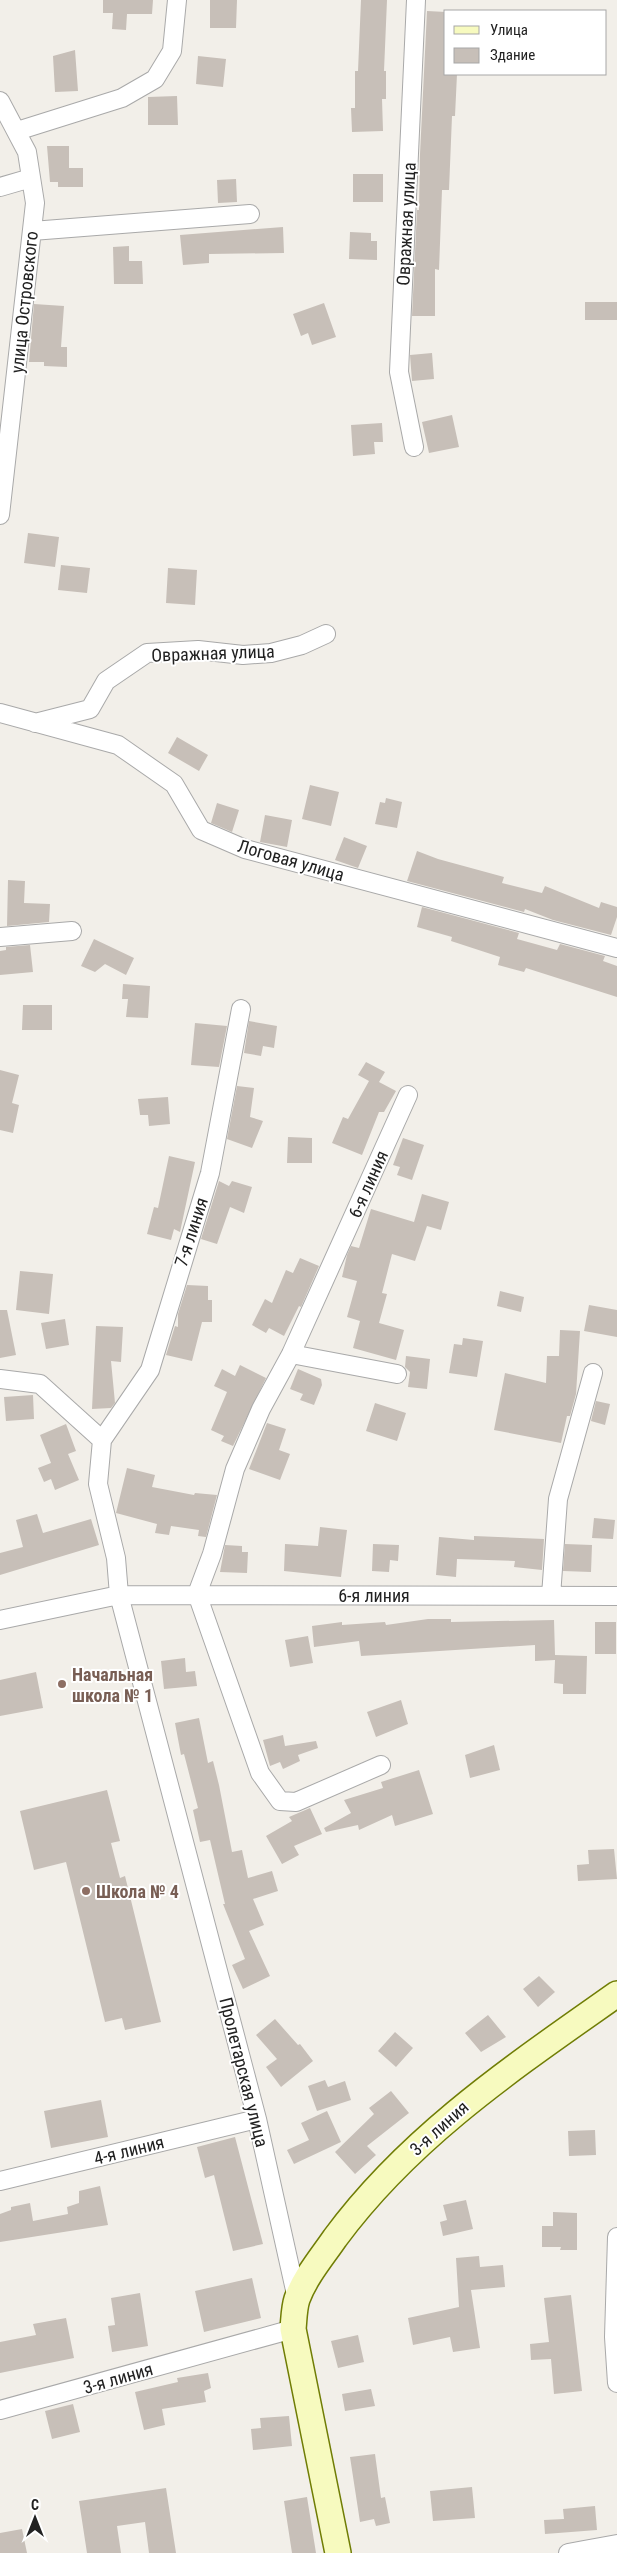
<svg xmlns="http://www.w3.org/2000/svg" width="617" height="2553" viewBox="0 0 617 2553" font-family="'Roboto Condensed',sans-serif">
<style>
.building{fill:#c7bfb8}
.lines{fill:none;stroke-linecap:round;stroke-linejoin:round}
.minor-casing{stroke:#a9a9a9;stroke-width:20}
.secondary-casing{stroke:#707d05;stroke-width:28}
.minor{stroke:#fff;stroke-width:18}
.secondary{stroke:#f7fabf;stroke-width:25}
.education-dot{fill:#8d6e63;stroke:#fff;stroke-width:2}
.labels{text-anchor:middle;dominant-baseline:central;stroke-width:4;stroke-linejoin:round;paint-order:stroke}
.street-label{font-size:18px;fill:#222;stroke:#fff}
.education-label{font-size:18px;font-weight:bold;fill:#785e54;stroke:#fff;text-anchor:start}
</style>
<rect width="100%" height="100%" fill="#f2efe9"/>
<path class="building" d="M103 0H153L152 14H127L126 30 112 29 113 13H103Z
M210 0H237L236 28H210Z
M361 0H387L384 71H386V99H382L383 131 352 132 351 108H355V71H358Z
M427 11 446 12V74H457L455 116H452L449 190H442L439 270 435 269V316H412L417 210H419L420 154Z
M75 50 78 91 55 92 53 56Z
M198 56 226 59 223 87 196 84Z
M177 96 178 125H148V97Z
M47 146H69V168H83V187H58V182H50Z
M353 174H383V202H353Z
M236 179 237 202 218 203 217 180Z
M283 227 284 253 209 254V263L183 265 180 235Z
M350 232 371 233V241H377V260L349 259Z
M129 246V261H142L143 284H114L113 247Z
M585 302H617V320H585Z
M324 303 336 337 312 345 308 333 301 336 293 314Z
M34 304 64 306 61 347H67V367L44 366V362H29Z
M432 353 434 379 412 381 410 355Z
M452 415 459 447 429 453 422 422Z
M382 423 383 442H374L375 454 353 456 351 425Z
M28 533 59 537 55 567 24 563Z
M61 565 90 568 87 593 58 590Z
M168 568 197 570 195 605 166 603Z
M177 737 208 755 199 771 168 753Z
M310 785 339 792 331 826 302 819Z
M386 798 402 802 397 828 375 824 380 802 385 803Z
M217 803 239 810 232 832 211 823Z
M265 815 292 820 287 847 260 842Z
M344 837 367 846 358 868 335 860Z
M417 851 438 859 504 877 502 883 542 893 545 886 599 908 601 902 617 907V917L611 935 553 920 525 909 524 912 407 881Z
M8 880 25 881 24 903 50 904 49 922 7 926Z
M422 907 519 933 517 939 557 950 560 944 605 956 603 961 617 966V997L526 968 524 972 498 965 500 957 451 941 452 937 417 927Z
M94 939 134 958 126 975 105 964 95 972 81 966Z
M30 945 33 972 0 975V951L6 950V947Z
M123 984 150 986 148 1018 126 1017 128 999H122Z
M23 1005H52V1030H22Z
M249 1021 277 1026 274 1048 263 1046 261 1056 244 1053Z
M195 1023 227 1026 219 1067 191 1065Z
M366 1062 385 1072 379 1082 396 1091 384 1112H379L362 1155 332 1143 343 1117 348 1119 369 1081 358 1075Z
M0 1070 19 1075 12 1103 19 1105 13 1133 0 1130Z
M237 1086 254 1088 250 1117 263 1121 252 1148 227 1139Z
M168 1097 170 1124 149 1126 148 1115H140L138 1099Z
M288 1137 312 1138V1163H287Z
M403 1138 424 1145 412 1180 397 1175 400 1167 393 1165Z
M169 1156 195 1162 180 1232 174 1229 171 1240 147 1234 154 1207 158 1208Z
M219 1181 229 1186 232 1181 252 1187 244 1213 230 1207 217 1244 201 1239Z
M422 1194 449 1202 441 1230 427 1226 415 1261 392 1254 382 1293 387 1294 379 1323 404 1330 396 1360 353 1348 360 1321 347 1317 357 1281 342 1277 347 1255 351 1246 359 1248 371 1209 414 1222Z
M300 1258 319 1266 301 1307 299 1306 284 1336 269 1328 266 1333 252 1325 265 1299 272 1303 286 1270 293 1273Z
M20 1271 53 1274 49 1314 16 1310Z
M187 1285 208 1286V1300H212V1322H202L192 1361 166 1355 175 1326 178 1327V1314Z
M500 1291 524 1297 521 1312 497 1306Z
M589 1305 617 1310V1337L584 1331Z
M0 1310H7L16 1355 0 1358Z
M65 1319 69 1345 46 1349 41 1323Z
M96 1326 123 1327 121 1362 111 1361 115 1403 111 1408 92 1409Z
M560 1330 580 1331 576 1394 570 1416H567L561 1443 494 1430 505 1373 546 1383 547 1356H559Z
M463 1338 483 1341 477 1377 449 1373 454 1344 462 1345Z
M406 1356 430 1359 427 1389 408 1387 410 1372 405 1367Z
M240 1365 266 1378 233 1446 221 1441 224 1436 211 1430 227 1392 214 1386 222 1369 235 1376Z
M298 1369 321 1379 322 1385 314 1405 300 1400 303 1394 290 1389Z
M33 1395 34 1419 6 1421 4 1397Z
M596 1401 610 1404 605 1425 591 1421Z
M375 1403 406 1413 397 1441 366 1431Z
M267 1423 286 1429 279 1450 290 1454 280 1480 249 1469Z
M66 1424 76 1451 68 1454 79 1480 55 1490 51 1479 44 1482 38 1468 51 1463 40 1435Z
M127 1468 155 1475 152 1487 194 1495 195 1493 217 1495 206 1537 198 1536 199 1530 171 1526 169 1535 155 1533 157 1524 116 1513Z
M37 1514 43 1533 91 1519 99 1545 0 1575V1553L23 1547 16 1520Z
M594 1518 615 1520 613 1539 592 1538Z
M320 1527 347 1530 341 1577 284 1571 285 1544 318 1546Z
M474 1536 544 1539 542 1570 514 1567 515 1561 457 1559 456 1577 436 1575 439 1537 474 1540Z
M373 1544 399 1545 398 1561 390 1560 389 1572 372 1571Z
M565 1544 592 1545 591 1572 563 1571Z
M225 1545 242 1546V1552H248L247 1573 220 1572Z
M428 1619H451V1622L554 1620 555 1655 587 1656 586 1694H563V1684L554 1683 555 1660 535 1661V1645L361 1656 359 1641 314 1647 312 1626 342 1622V1625L385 1622 386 1625Z
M595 1622H616V1654H595Z
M308 1636 313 1663 290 1667 285 1640Z
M185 1658 186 1672 195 1671 197 1686 164 1689 161 1661Z
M36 1672 43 1708 0 1716V1680Z
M401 1700 408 1724 376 1737 367 1712Z
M199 1718 208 1763 213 1761 219 1785 232 1852 242 1850 248 1878 272 1871 278 1891 253 1899 264 1925 249 1931 270 1976 243 1989 232 1965 245 1959 223 1904H225L210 1840 200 1842 193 1810 198 1808 184 1754 181 1755 175 1723Z
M283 1735 285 1746 316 1741 318 1748 298 1755 300 1761 283 1769 280 1762 270 1766 263 1740Z
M494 1745 500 1770 470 1778 465 1755Z
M419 1770 433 1814 395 1826 392 1815 359 1830 358 1825 326 1832 324 1828 351 1813 344 1800 383 1788 381 1782Z
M107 1790 120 1841 111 1843 120 1878 125 1876 161 2022 125 2030 122 2018 105 2022 66 1862 34 1870 20 1811Z
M310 1808 322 1834 294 1846 299 1855 282 1864 266 1836 292 1821 289 1817Z
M614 1849 617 1879 578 1881 577 1865 589 1864 588 1850Z
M539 1976 555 1992 538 2007 523 1989Z
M488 2015 506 2037 481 2052 465 2033Z
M275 2019 298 2045 300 2044 313 2061 281 2087 266 2067 277 2059 256 2035Z
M395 2032 413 2048 396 2067 378 2051Z
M325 2080 328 2087 345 2081 351 2100 317 2111 308 2086Z
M391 2091 409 2113 367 2146 376 2155 355 2174 335 2152 374 2114 369 2108Z
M101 2100 108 2137 51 2148 44 2111Z
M327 2111 341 2142 294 2164 287 2150 309 2140 301 2123Z
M595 2130 596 2155 569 2156 568 2131Z
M235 2137 263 2244 233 2251 214 2175 205 2178 197 2147Z
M100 2186 108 2225 0 2242V2214L11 2210V2207L30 2203 33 2221 68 2214 67 2207 79 2203V2191Z
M466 2200 473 2229 443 2236 440 2222 447 2220 443 2205Z
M553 2212 577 2213V2250H560L561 2247H542V2226H553Z
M479 2256 480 2267 503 2265 505 2287 471 2290 480 2348 453 2352 450 2337 413 2345 408 2318 459 2307 456 2258Z
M252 2278 261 2318 204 2332 195 2291Z
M140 2293 148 2346 112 2352 108 2326 115 2325 111 2298Z
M571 2295 582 2391 554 2394 551 2359 531 2360 530 2344 549 2342 544 2298Z
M66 2318 74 2358 0 2373V2342L36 2335 33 2324Z
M358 2335 364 2362 338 2368 331 2341Z
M208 2373 211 2388 204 2391 206 2402 162 2409 165 2425 144 2430 135 2392 178 2382 177 2378Z
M371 2389 375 2406 345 2411 342 2394Z
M73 2404 80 2432 52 2439 45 2411Z
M289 2416 292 2446 253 2450 251 2429 261 2428 260 2418Z
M375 2454 381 2498 385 2497 390 2523 376 2526 374 2519 360 2522 350 2457Z
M472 2487 475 2518 433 2521 430 2491Z
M166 2488 176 2553H149L145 2522 117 2526 121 2553H87L79 2501Z
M307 2497 316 2553H292L284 2501Z
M595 2506 597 2530 545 2534 544 2520 564 2519 563 2509Z
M22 2529 27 2553H0V2533Z"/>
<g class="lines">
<defs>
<path id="minor" d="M0 101 27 152 35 203 0 515
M17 131 122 98 155 79 172 51 177 0
M0 187 31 178
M32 231 250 214
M414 447 399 372 416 0
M0 713 118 745 174 784 201 830 245 849 617 948
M35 723 90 709 106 681 147 653 198 650 243 655 271 653 302 645 326 634
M0 937 72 931
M241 1009 210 1173 150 1370 102 1440 98 1484 116 1558 119 1595 257 2119 297 2299
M291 1354 397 1374
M0 1379 40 1384 102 1440
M551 1596 558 1499 593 1373
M0 1620 119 1595 617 1596
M381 1765 296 1802 280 1801 260 1773 197 1594 212 1554 235 1469 261 1409 291 1354 408 1095
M0 2181 257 2119
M617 2237 614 2337 617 2383
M0 2410 293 2329
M568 2553 617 2544"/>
<path id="secondary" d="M338 2553 293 2329C294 2319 294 2308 297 2299 305 2277 322 2257 335 2238 410 2136 515 2066 617 1994"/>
</defs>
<use href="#minor" class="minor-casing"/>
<use href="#secondary" class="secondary-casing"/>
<use href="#minor" class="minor"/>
<use href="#secondary" class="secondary"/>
</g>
<g class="education-dot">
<circle cx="62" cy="1684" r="5"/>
<circle cx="86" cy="1891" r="5"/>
</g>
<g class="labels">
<g class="street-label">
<text transform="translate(406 224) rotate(-87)">Овражная улица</text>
<text transform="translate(24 302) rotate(-84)">улица Островского</text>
<text transform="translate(213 653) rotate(-2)">Овражная улица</text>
<text transform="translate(291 860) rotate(16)">Логовая улица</text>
<text transform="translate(368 1184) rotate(-66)">6-я линия</text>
<text transform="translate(191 1232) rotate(-72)">7-я линия</text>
<text x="374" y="1595">6-я линия</text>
<text transform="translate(244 2072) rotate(76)">Пролетарская улица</text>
<text transform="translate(439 2128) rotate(-42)">3-я линия</text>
<text transform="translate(129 2150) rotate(-14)">4-я линия</text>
<text transform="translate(118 2378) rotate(-16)">3-я линия</text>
</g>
<g class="education-label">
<text x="72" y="1674">Начальная<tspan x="72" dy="21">школа № 1</tspan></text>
<text x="96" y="1891">Школа № 4</text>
</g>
</g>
<rect x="444" y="10" width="162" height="65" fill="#ffffff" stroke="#a7a7a7"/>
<rect x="454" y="26" width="25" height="8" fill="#f7fabf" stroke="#a7a7a7"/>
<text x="490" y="35" font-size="15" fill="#222222">Улица</text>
<rect x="454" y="48" width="25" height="15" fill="#c7bfb8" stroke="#a7a7a7"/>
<text x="490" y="60" font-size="15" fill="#222222">Здание</text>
<g transform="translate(35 2518)" stroke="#ffffff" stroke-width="4" paint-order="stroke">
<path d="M0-4L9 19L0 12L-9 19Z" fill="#222222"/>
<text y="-8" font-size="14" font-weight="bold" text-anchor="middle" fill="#222222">С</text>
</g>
</svg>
